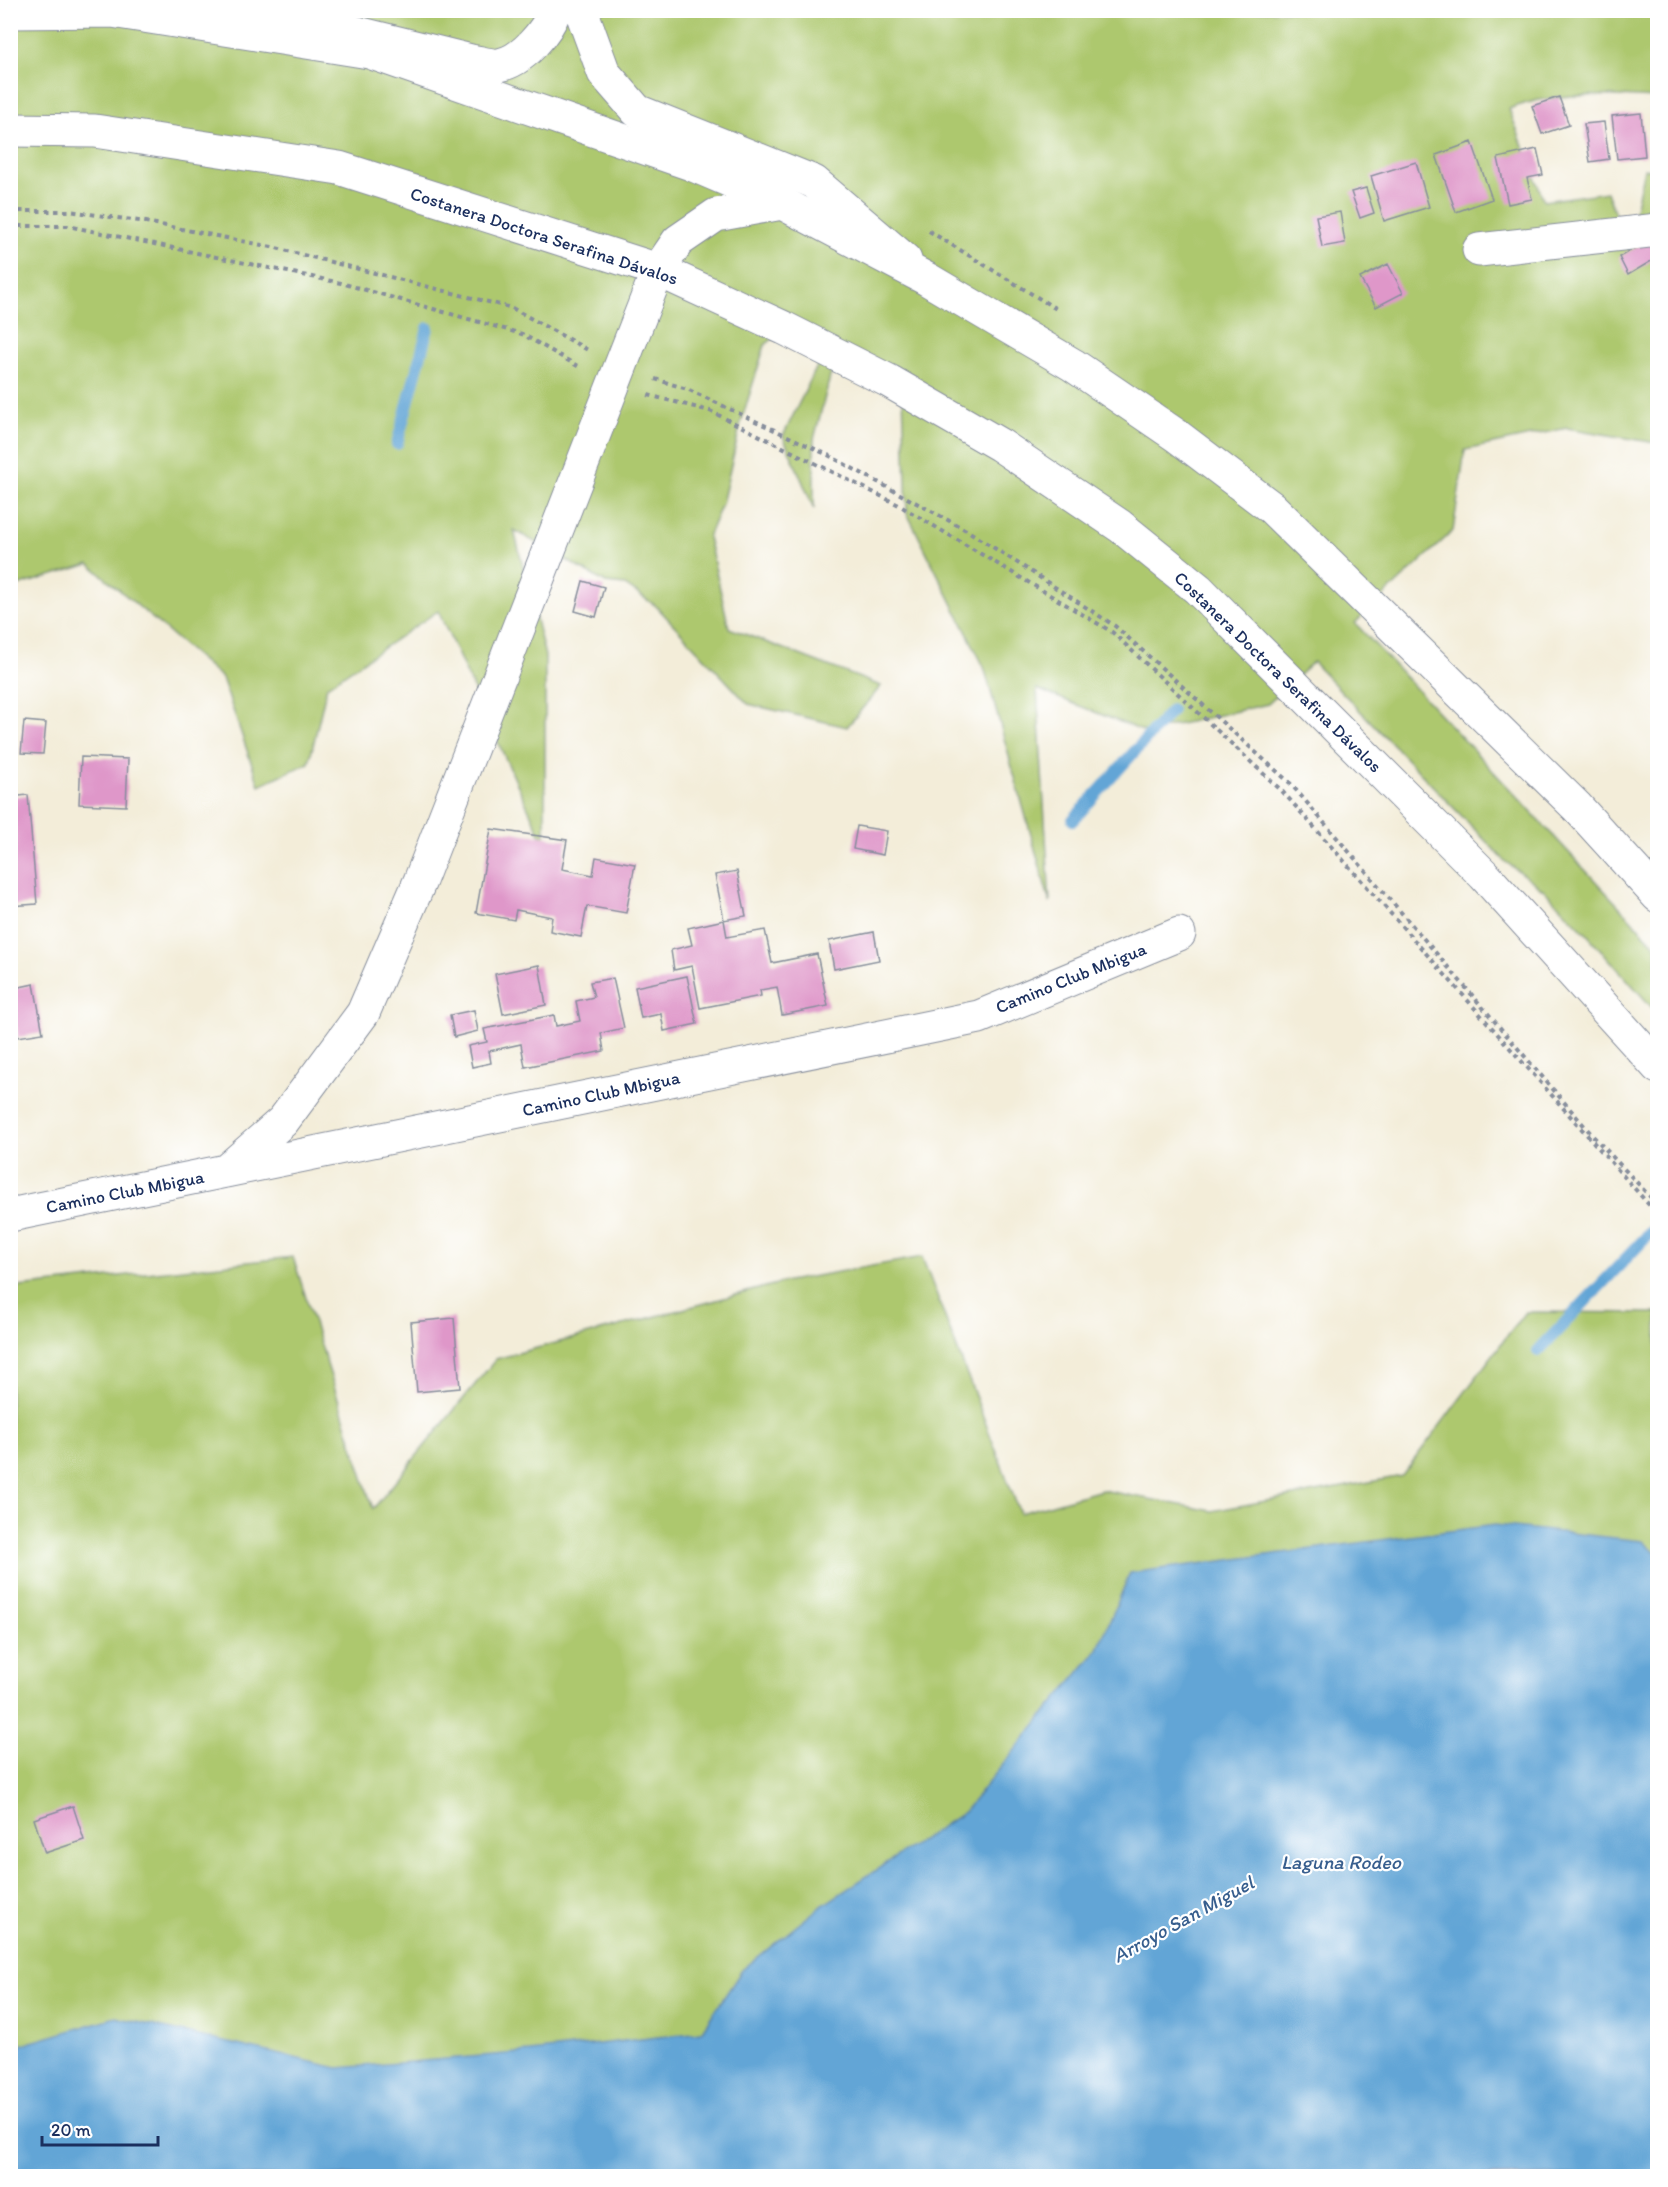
<svg xmlns="http://www.w3.org/2000/svg" width="1668" height="2187" viewBox="0 0 1668 2187" font-family="Itim,sans-serif">
<style>
.green{fill:#adc86e;stroke:#647c66;stroke-width:1.5}
.water{fill:#62a5d6;stroke:#3e6a9a;stroke-width:1.5}
.lines{fill:none;stroke-linecap:round;stroke-linejoin:round}
.stream{stroke:#62a5d6;stroke-width:12}
.building{fill:#df97c9}
.street-casing{stroke:#878e9c;stroke-width:35}
.highway-casing{stroke:#878e9c;stroke-width:35}
.path{stroke:#878e9c;stroke-width:4;stroke-dasharray:4.5 4.5;stroke-linecap:butt}
.street{stroke:#fff;stroke-width:33}
.highway{stroke:#fff;stroke-width:33}
.labels{text-anchor:middle;dominant-baseline:central;stroke-width:4.5;stroke-linejoin:round;paint-order:stroke}
.street-label{font-size:18px;fill:#1b2f5e;stroke:#fff}
.water-label{font-size:20px;font-style:italic;fill:#375e8e;stroke:#fff}
</style>
<rect width="100%" height="100%" fill="#fff"/>
<filter id="ink" filterUnits="userSpaceOnUse"><feTurbulence type="fractalNoise" baseFrequency=".0167" numOctaves="2"/><feDisplacementMap in="SourceGraphic" scale="12" xChannelSelector="R" yChannelSelector="G"/><feConvolveMatrix kernelMatrix="1 2 1 2 8 2 1 2 1" color-interpolation-filters="sRGB"/></filter>
<filter id="wash" filterUnits="userSpaceOnUse"><feTurbulence type="fractalNoise" baseFrequency=".008" numOctaves="4" result="noise"/><feDisplacementMap in="SourceGraphic" scale="24" xChannelSelector="R" yChannelSelector="G"/><feGaussianBlur stdDeviation="1.35" result="paint"/><feColorMatrix in="noise" values="0 0 0 0 0 0 0 0 0 0 0 0 0 0 0 0 0 1.4 0 .05"/><feComposite in="paint" operator="in"/></filter>
<g filter="url(#wash)">
<rect width="100%" height="100%" fill="#f3edd9"/>
<path class="green" d="M11 11H1657V98C1607 96 1557 90 1509 109L1544 201 1607 192 1627 246 1644 169 1657 170V443L1567 428 1465 450 1453 531 1355 623 1657 947V1013L1584 931 1544 890 1506 862 1313 662 1268 704 1145 732 1037 689 1050 903 984 667 907 513 903 395 831 373 814 439V509L783 436 828 344 794 322 765 345 741 422 722 504 708 537 729 628 881 686 847 727 748 704 656 606 625 585 606 583 514 530 545 656V845L438 611 327 686 309 763 259 785 222 678 89 564 11 588Z
M293 1257 373 1509 496 1359 788 1281 922 1257 1020 1513 1102 1490 1212 1511 1402 1476 1525 1312 1657 1313V2176H11L10 1288Z"/>
<path class="water" d="M1495 1525 1643 1541 1657 1554V2176H11V2048L116 2017 338 2068 530 2052 701 2032 742 1970 820 1907 964 1812 1098 1649 1130 1573Z"/>
<g class="lines">
<path class="stream" d="M397 444 428 328
M1073 820 1172 710
M1538 1351 1652 1231"/>
</g>
<g id="blocks">
<path class="building" d="M1559 97 1569 125 1542 134 1532 106Z
M1641 113 1645 156 1617 159 1612 116Z
M1604 122 1609 159 1590 162 1584 124Z
M1472 142 1492 199 1456 212 1436 155Z
M1537 149 1543 175 1527 178 1532 199 1508 204 1498 158Z
M1416 162 1429 207 1384 221 1371 176Z
M1366 188 1374 213 1360 218 1351 192Z
M1340 212 1345 243 1322 247 1316 216Z
M1656 236 1658 257 1628 275 1619 257Z
M1388 264 1403 293 1376 307 1360 278Z
M583 581 604 587 596 617 575 611Z
M24 721 46 723 43 754 21 753Z
M81 757 128 759 126 806 79 804Z
M28 795 37 904 10 906V797Z
M857 826 887 831 883 855 853 849Z
M491 829 567 840 562 869 593 875 596 857 635 864 626 913 587 906 581 937 550 931 552 917 516 910 514 920 476 913Z
M737 871 746 916 724 920 715 875Z
M724 920 727 937 765 930 772 963 817 954 828 1006 782 1015 777 987 760 990 761 996 700 1008 692 966 674 970 671 950 692 945 688 928Z
M874 932 879 960 834 969 829 941Z
M539 965 546 1005 503 1014 495 974Z
M687 976 697 1024 664 1031 661 1014 641 1018 635 987Z
M613 978 624 1028 601 1033 604 1051 525 1067 521 1044 489 1051 491 1063 472 1067 468 1046 487 1042 484 1029 554 1015 556 1026 580 1021 576 1001 594 997 590 982Z
M34 984 43 1033 18 1037 10 989Z
M474 1010 478 1031 454 1037 450 1015Z
M454 1318 460 1388 417 1392 411 1322Z
M73 1806 84 1840 45 1853 34 1819Z"/>
</g>
</g>
<g filter="url(#ink)">
<use href="#blocks" fill-opacity="0" stroke="#878e9c" stroke-width="1.5"/>
<g class="lines">
<defs>
<path id="street" d="M581 10 604 73 637 111 814 182 905 260
M233 24 301 19 471 61C479 62 491 66 499 65 523 61 547 31 555 10
M1479 250 1658 230
M226 1171 283 1121 363 1013 420 881 658 270
M10 1215 979 1017 1179 934"/>
<path id="highway" d="M10 12 112 11 369 52 691 164 782 203 927 279 1073 365 1177 436 1272 508 1577 807 1658 896
M10 130 95 131 339 168 658 270 784 328 889 381 1000 445 1120 526 1198 589 1484 875 1658 1067
M658 270 678 241 716 215 782 203"/>
</defs>
<use href="#street" class="street-casing"/>
<use href="#highway" class="highway-casing"/>
<path class="path" d="M10 211H69L146 222 272 247 512 308 588 350
M10 226H68L341 283 522 334 581 368
M929 231 1058 310
M655 379 687 389 828 455 968 531 1115 626 1290 783 1594 1137 1658 1205
M648 395 710 411 897 504 1112 632 1282 791 1658 1215"/>
<use href="#street" class="street"/>
<use href="#highway" class="highway"/>
</g>
</g>
<g class="labels">
<g class="street-label">
<text transform="translate(544 236) rotate(18)">Costanera Doctora Serafina Dávalos</text>
<text transform="translate(1278 672) rotate(44)">Costanera Doctora Serafina Dávalos</text>
<text transform="translate(1071 978) rotate(-22)">Camino Club Mbigua</text>
<text transform="translate(601 1094) rotate(-12)">Camino Club Mbigua</text>
<text transform="translate(125 1192) rotate(-11)">Camino Club Mbigua</text>
</g>
<g class="water-label">
<text x="1341" y="1862">Laguna Rodeo</text>
<text transform="translate(1183 1919) rotate(-29)">Arroyo San Miguel</text>
</g>
</g>
<rect width="1668" height="2187" fill="none" stroke="#fff" stroke-width="36"/>
<path d="M42 2136v9h116v-9" fill="none" stroke="#1b2f5e" stroke-width="3"/>
<text x="51" y="2136" font-size="18" fill="#1b2f5e" stroke="#ffffff" stroke-width="4.5" paint-order="stroke">20 m</text>
</svg>
